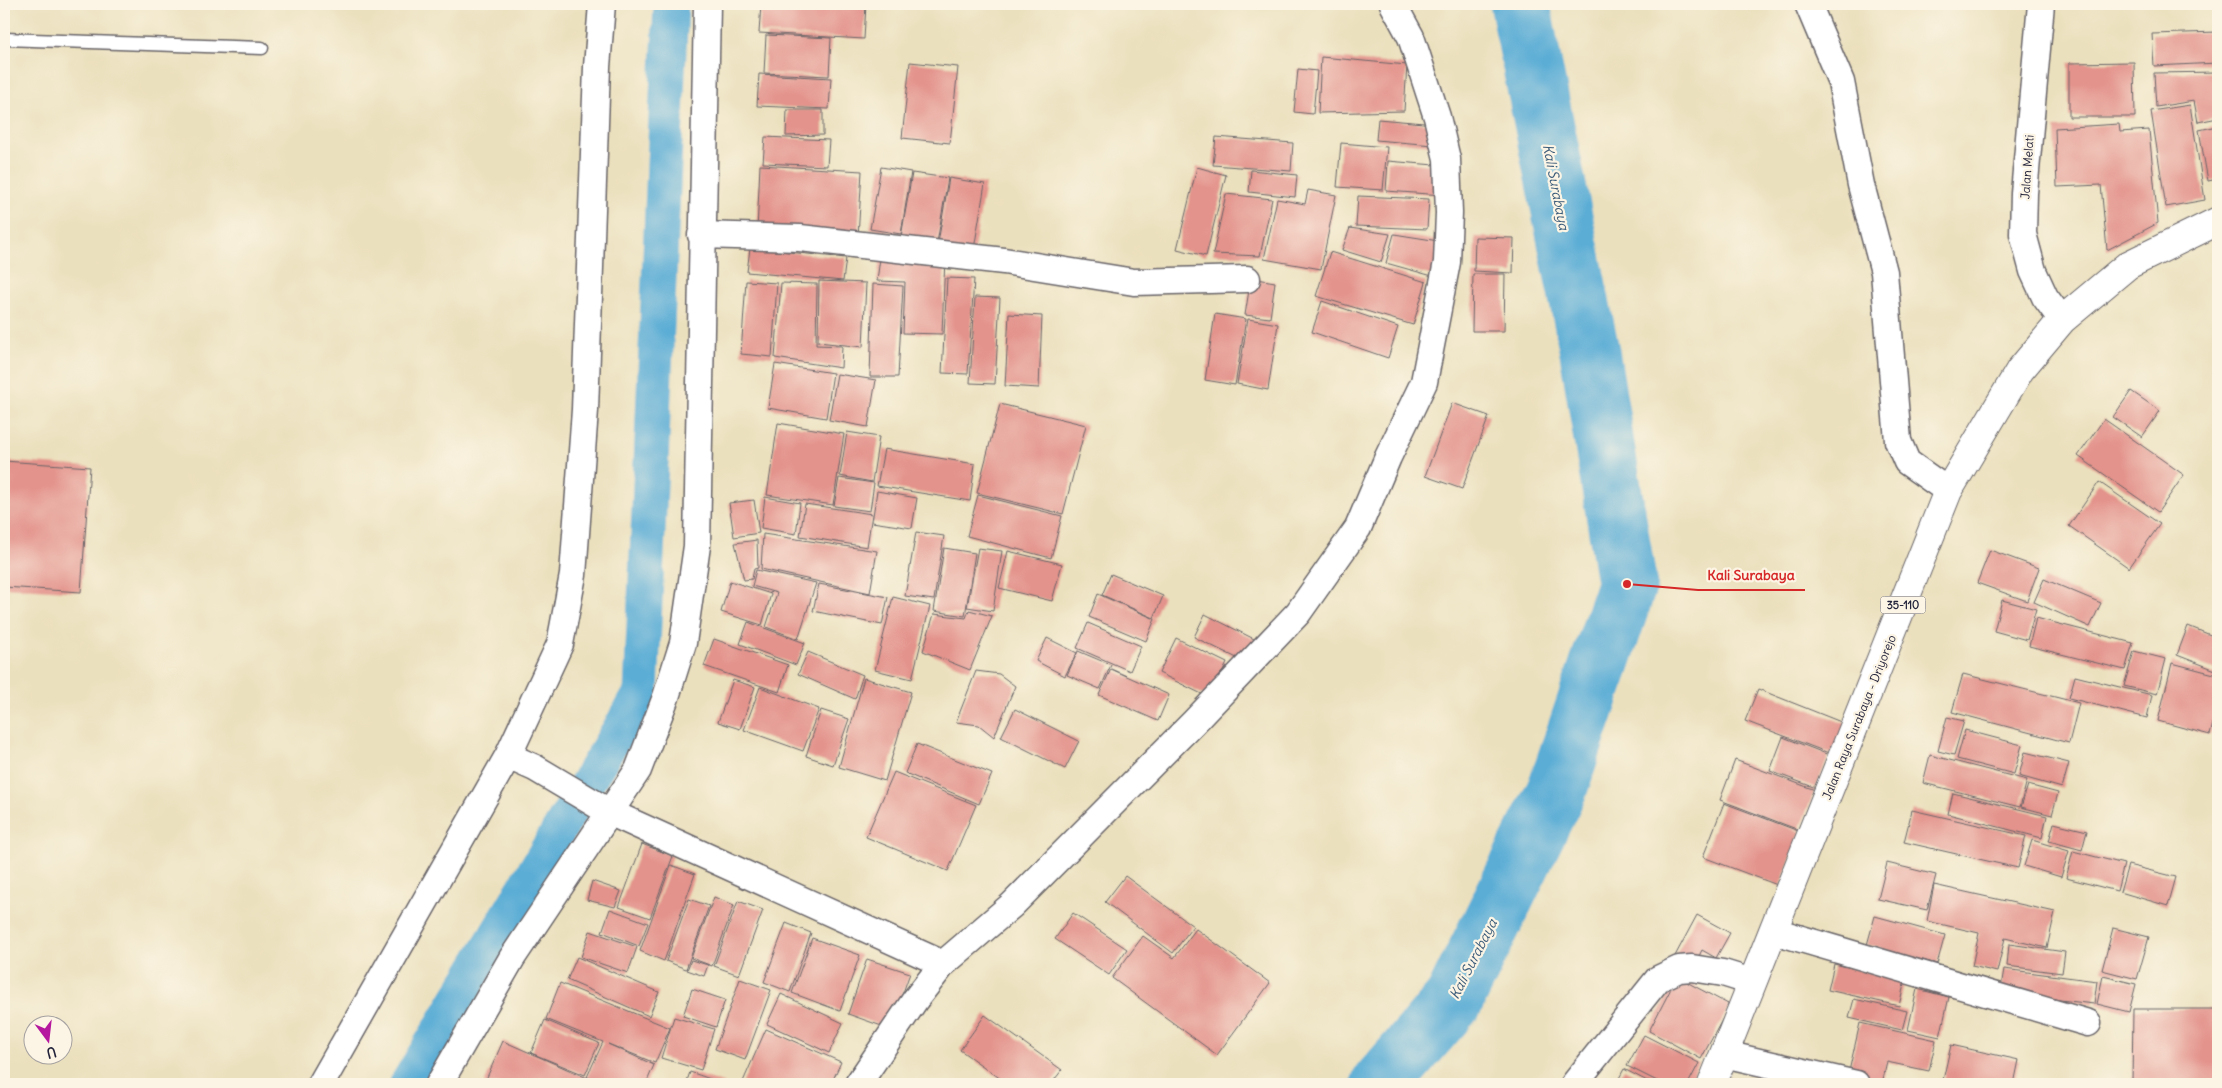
<svg xmlns="http://www.w3.org/2000/svg" width="2222" height="1088" viewBox="0 0 2222 1088" font-family="Delius,sans-serif">
<style>
.lines{fill:none;stroke-linecap:round;stroke-linejoin:round}
.canal{stroke:#5badd6;stroke-width:35}
.river{stroke:#5badd6;stroke-width:60}
.building{fill:#e3938b}
.lane-casing{stroke:#686468;stroke-width:15}
.street-casing{stroke:#686468;stroke-width:29}
.primary-casing{stroke:#686468;stroke-width:30}
.lane{stroke:#fff;stroke-width:12}
.street{stroke:#fff;stroke-width:26}
.primary{stroke:#fff;stroke-width:28}
.labels{text-anchor:middle;dominant-baseline:central;stroke-width:4.5;stroke-linejoin:round;paint-order:stroke}
.shield{fill:#fcf5e5;stroke:#63616e;stroke-width:1}
.shield-label{font-size:11px;font-weight:bold;fill:#22223b}
.street-label{font-size:12px;fill:#22223b;stroke:#fcf5e5}
.water-label{font-size:14px;font-style:italic;fill:#395a79;stroke:#fcf5e5}
.leader{fill:none;stroke:#d62828;stroke-width:2}
.callout-dot{fill:#d62828;stroke:#fcf5e5;stroke-width:2}
.callout-label{font-size:14px;text-anchor:middle;font-weight:bold;fill:#d62828;stroke:#fcf5e5;stroke-width:4.5;stroke-linejoin:round;paint-order:stroke}
</style>
<rect width="100%" height="100%" fill="#fcf5e5"/>
<filter id="ink" filterUnits="userSpaceOnUse"><feTurbulence type="fractalNoise" baseFrequency=".02" numOctaves="2"/><feDisplacementMap in="SourceGraphic" scale="10" xChannelSelector="R" yChannelSelector="G"/><feConvolveMatrix kernelMatrix="1 2 1 2 8 2 1 2 1" color-interpolation-filters="sRGB"/></filter>
<filter id="wash" filterUnits="userSpaceOnUse"><feTurbulence type="fractalNoise" baseFrequency=".0096" numOctaves="4" result="noise"/><feDisplacementMap in="SourceGraphic" scale="20" xChannelSelector="R" yChannelSelector="G"/><feGaussianBlur stdDeviation="1.12" result="paint"/><feColorMatrix in="noise" values="0 0 0 0 0 0 0 0 0 0 0 0 0 0 0 0 0 1.4 0 .05"/><feComposite in="paint" operator="in"/></filter>
<g filter="url(#wash)">
<rect width="100%" height="100%" fill="#ebe0bd"/>
<g class="lines">
<path class="canal" d="M407 1084 641 693 671 4"/>
<path class="river" d="M1381 1084 1454 1000 1558 787 1627 584 1589 349 1520 4"/>
</g>
<g id="blocks">
<path class="building" d="M761 4H866L864 39 759 33Z
M2218 32V63L2154 66 2152 34Z
M766 35 831 38 829 76 764 73Z
M1321 57 1407 65 1404 111 1318 113Z
M910 62 958 67 950 143 902 138Z
M2134 62 2135 117H2069V63Z
M1298 69 1317 71 1313 114 1294 112Z
M2218 72V118L2198 122 2194 101 2156 107 2154 73Z
M759 74 831 78 829 109 757 106Z
M2190 105 2205 200 2166 207 2151 111Z
M787 110H823V135L786 136Z
M1378 119 1435 124 1433 145 1376 140Z
M2119 124 2120 132 2149 130 2158 223 2107 250 2101 185 2057 187 2055 128Z
M2218 126V179L2208 181 2199 130Z
M765 137 829 140 827 166 763 163Z
M1216 137 1293 143 1291 171 1213 165Z
M1341 143 1387 147 1383 190 1337 187Z
M1388 161 1446 166 1443 195 1386 191Z
M760 165 862 171 858 237 757 231Z
M881 167 911 172 901 234 870 229Z
M1197 167 1226 175 1206 256 1177 249Z
M1251 170 1297 175 1295 197 1249 192Z
M912 173 948 178 937 243 901 237Z
M949 178 985 184 973 255 937 249Z
M1308 190 1336 195 1321 269 1264 259 1277 199 1305 204Z
M1226 194 1272 199 1260 256 1213 254Z
M1358 196 1429 199 1427 229 1356 226Z
M1350 228 1390 234 1381 262 1342 250Z
M1394 234 1445 242 1436 277 1386 263Z
M1475 237 1514 238 1513 273 1474 271Z
M750 248 846 258 843 281 747 272Z
M881 250 945 257 942 334 903 333 905 282 877 281Z
M1330 252 1426 282 1413 325 1316 296Z
M1473 274H1505L1504 331H1472Z
M947 278 974 279 968 374 942 373Z
M1251 278 1275 282 1270 318 1245 315Z
M746 281 777 283 772 357 741 354Z
M819 281 866 283 863 347 818 342Z
M781 283 817 284 816 345 842 346 841 368 775 358Z
M873 284 903 286 898 377H870Z
M975 297 1000 298 995 384 970 383Z
M1322 301 1398 327 1388 358 1312 332Z
M1009 314 1042 316 1039 388 1005 386Z
M1215 314 1246 319 1235 385 1205 380Z
M1248 319 1278 324 1268 390 1237 384Z
M775 364 833 373 826 418 768 408Z
M837 374 876 380 868 427 829 420Z
M2131 391 2160 411 2142 437 2113 417Z
M1452 403 1489 416 1462 489 1425 476Z
M1000 404 1086 425 1063 514 977 493Z
M2104 419 2184 475 2158 512 2078 456Z
M778 423 844 434 833 505 767 495Z
M847 432 879 437 872 482 840 476Z
M884 449 975 464 970 501 877 486Z
M4 461 90 467 81 592 4 587Z
M839 478 874 483 870 511 834 506Z
M2099 482 2160 524 2129 568 2069 526Z
M877 491 917 498 912 528 872 522Z
M978 495 1062 516 1051 558 967 536Z
M765 497 800 503 796 534 761 528Z
M754 500 759 533 734 537 729 503Z
M805 504 872 514 867 547 800 536Z
M916 532 944 536 934 600 905 596Z
M763 534 877 551 870 593 761 569Z
M757 540 758 568 754 569 752 579 744 580 735 543Z
M944 548 975 553 965 616 934 611Z
M978 548 1002 551 993 611 967 607Z
M1990 550 2039 568 2027 601 1977 583Z
M1008 551 1062 564 1052 601 999 588Z
M756 570 816 583 798 639 766 627 777 593 752 586Z
M1111 574 1163 596 1154 618 1102 595Z
M2044 579 2101 603 2090 627 2034 602Z
M730 581 771 594 762 625 721 612Z
M819 584 888 597 882 625 813 611Z
M1098 594 1155 619 1146 641 1089 617Z
M893 597 930 606 912 679 875 670Z
M2002 600 2036 609 2027 640 1994 631Z
M969 610 992 616 970 670 923 651 934 614 966 618Z
M1205 614 1256 640 1245 662 1194 637Z
M2036 618 2133 643 2125 670 2029 646Z
M748 622 805 643 796 665 740 644Z
M1088 623 1141 646 1130 671 1077 648Z
M2188 626 2218 638V671L2177 655Z
M1047 638 1077 653 1065 676 1036 661Z
M1176 638 1227 663 1210 698 1159 673Z
M714 639 788 665 779 692 704 666Z
M1078 651 1111 665 1100 689 1067 675Z
M2134 651 2166 659 2157 694 2124 686Z
M808 652 863 675 855 699 798 674Z
M2172 663 2218 675V705L2210 735 2158 721Z
M1111 669 1169 695 1158 721 1099 695Z
M976 671 999 674 1015 686 994 737 979 725 956 722Z
M1963 674 2079 703 2069 743 1952 712Z
M2075 676 2152 695 2147 718 2069 698Z
M864 678 911 692 885 781 839 767Z
M733 680 755 687 740 729 718 722Z
M760 687 819 709 803 751 744 730Z
M1758 689 1846 724 1834 755 1745 721Z
M1015 709 1079 741 1065 769 1001 737Z
M821 710 849 719 833 765 806 756Z
M1947 717 1964 721 1954 755 1938 751Z
M1965 730 2022 745 2014 774 1957 759Z
M1783 737 1829 755 1816 788 1770 771Z
M917 744 992 774 979 804 905 773Z
M2025 752 2069 763 2062 788 2019 776Z
M1930 755 2027 780 2020 807 1923 783Z
M1735 760 1815 790 1799 830 1720 800Z
M894 772 976 805 948 871 866 837Z
M2028 785 2058 793 2052 815 2021 807Z
M1953 793 2047 816 2042 838 1948 814Z
M1724 803 1801 832 1780 886 1703 857Z
M1912 810 2026 836 2018 868 1904 842Z
M2054 823 2087 831 2082 850 2049 841Z
M2032 840 2069 851 2061 877 2024 866Z
M642 844 673 856 650 918 619 907Z
M2073 851 2124 864 2117 891 2066 878Z
M1887 863 1936 875 1927 910 1878 899Z
M671 865 695 874 664 961 640 951Z
M2128 865 2176 877 2168 906 2120 892Z
M1125 876 1193 926 1173 953 1105 902Z
M592 881 621 891 615 907 587 900Z
M1934 885 2055 912 2047 948 2005 938 1997 972 1972 966 1979 933 1927 921Z
M714 897 734 905 712 966 691 958Z
M689 899 709 906 686 969 666 961Z
M738 901 763 910 739 975 714 966Z
M610 909 648 923 639 946 602 932Z
M1073 913 1127 949 1109 975 1055 939Z
M1697 915 1730 933 1716 958 1702 950 1694 966 1675 956Z
M1875 916 1945 935 1937 964 1867 945Z
M786 923 811 933 790 992 764 982Z
M2113 928 2149 937 2137 979 2102 970Z
M1196 929 1270 983 1217 1055 1112 978 1143 936 1174 958Z
M590 931 637 947 628 973 581 957Z
M812 938 860 955 840 1011 792 993Z
M2009 944 2065 952 2062 973 2007 966Z
M577 957 659 992 649 1016 567 980Z
M867 959 910 973 890 1029 848 1014Z
M691 960 708 965 704 976 687 970Z
M1834 964 1905 980 1899 1006 1828 990Z
M2004 969 2097 981 2094 1004 2000 993Z
M2103 976 2136 984 2129 1012 2097 1004Z
M1677 977 1730 1005 1701 1059 1649 1031Z
M740 979 771 990 745 1060 715 1049Z
M560 983 670 1028 655 1063 608 1044 654 1065 646 1084H604L587 1077 603 1042 546 1019Z
M692 989 725 1000 716 1027 683 1016Z
M1917 989 1949 997 1940 1037 1908 1030Z
M781 994 843 1023 829 1053 767 1024Z
M1854 999 1907 1011 1902 1030 1849 1018Z
M2133 1009H2218V1084H2132Z
M985 1015 1062 1070 1051 1084H1008L960 1050Z
M674 1017 714 1029 701 1070 661 1058Z
M545 1020 599 1043 585 1075 531 1053Z
M1860 1023 1936 1040 1929 1071 1887 1062 1882 1084H1867L1847 1080Z
M766 1029 841 1062 831 1084H742Z
M1644 1035 1699 1063 1688 1084H1663L1627 1066Z
M503 1041 601 1084H484Z
M1951 1045 2019 1060 2014 1084H1960L1943 1080Z
M1624 1069 1653 1084H1616Z
M690 1072 725 1084H686Z"/>
</g>
</g>
<g filter="url(#ink)">
<use href="#blocks" fill-opacity="0" stroke="#686468" stroke-width="1"/>
<g class="lines">
<defs>
<path id="lane" d="M4 39 262 48"/>
<path id="street" d="M1808 4 1841 82 1861 185 1884 272 1898 441 1907 462 1948 491
M2041 4 2024 193 2023 234 2033 271 2045 297 2062 320
M701 235 800 238 1004 261 1134 282 1247 279
M508 756 535 768 609 812 943 964
M1774 931 2088 1023
M1724 1054 1856 1084
M321 1084 508 756 560 644 573 575 585 410 597 67 602 4
M439 1084 512 958 638 770 666 697 683 643 697 546 707 4
M858 1084 915 1000 943 964 1012 905 1194 722 1298 613 1358 528 1388 457 1424 382 1447 262 1449 213 1447 159 1437 117 1411 37 1393 4
M1574 1084 1658 979 1679 969 1692 968 1723 973 1752 982"/>
<path id="primary" d="M1712 1084 1948 491 2020 370 2062 320 2128 265 2218 221"/>
</defs>
<use href="#lane" class="lane-casing"/>
<use href="#street" class="street-casing"/>
<use href="#primary" class="primary-casing"/>
<use href="#lane" class="lane"/>
<use href="#street" class="street"/>
<use href="#primary" class="primary"/>
</g>
</g>
<g class="labels">
<rect class="shield" x="1880.5" y="596.5" width="45" height="17" rx="4"/>
<g class="shield-label">
<text x="1903" y="605">35-110</text>
</g>
<g class="street-label">
<text transform="translate(2027 167) rotate(-86)">Jalan Melati</text>
<text transform="translate(1859 717) rotate(-68)">Jalan Raya Surabaya - Driyorejo</text>
</g>
<g class="water-label">
<text transform="translate(1556 187) rotate(79)">Kali Surabaya</text>
<text transform="translate(1473 959) rotate(-63)">Kali Surabaya</text>
</g>
</g>
<path class="leader" d="M1627 584L1698 590H1805"/>
<circle class="callout-dot" cx="1627" cy="584" r="5"/>
<g class="callout-label">
<text x="1751" y="580">Kali Surabaya</text>
</g>
<rect width="2222" height="1088" fill="none" stroke="#fcf5e5" stroke-width="20"/>
<g transform="translate(48 1040) rotate(165)"><circle r="24" fill="#fcf5e5" stroke="#a5a1a1"/>
<path d="M0-4L9 19L0 12L-9 19Z" fill="#b5179e"/>
<text y="-8" font-size="14" font-weight="bold" text-anchor="middle" fill="#22223b">U</text>
</g>
</svg>
